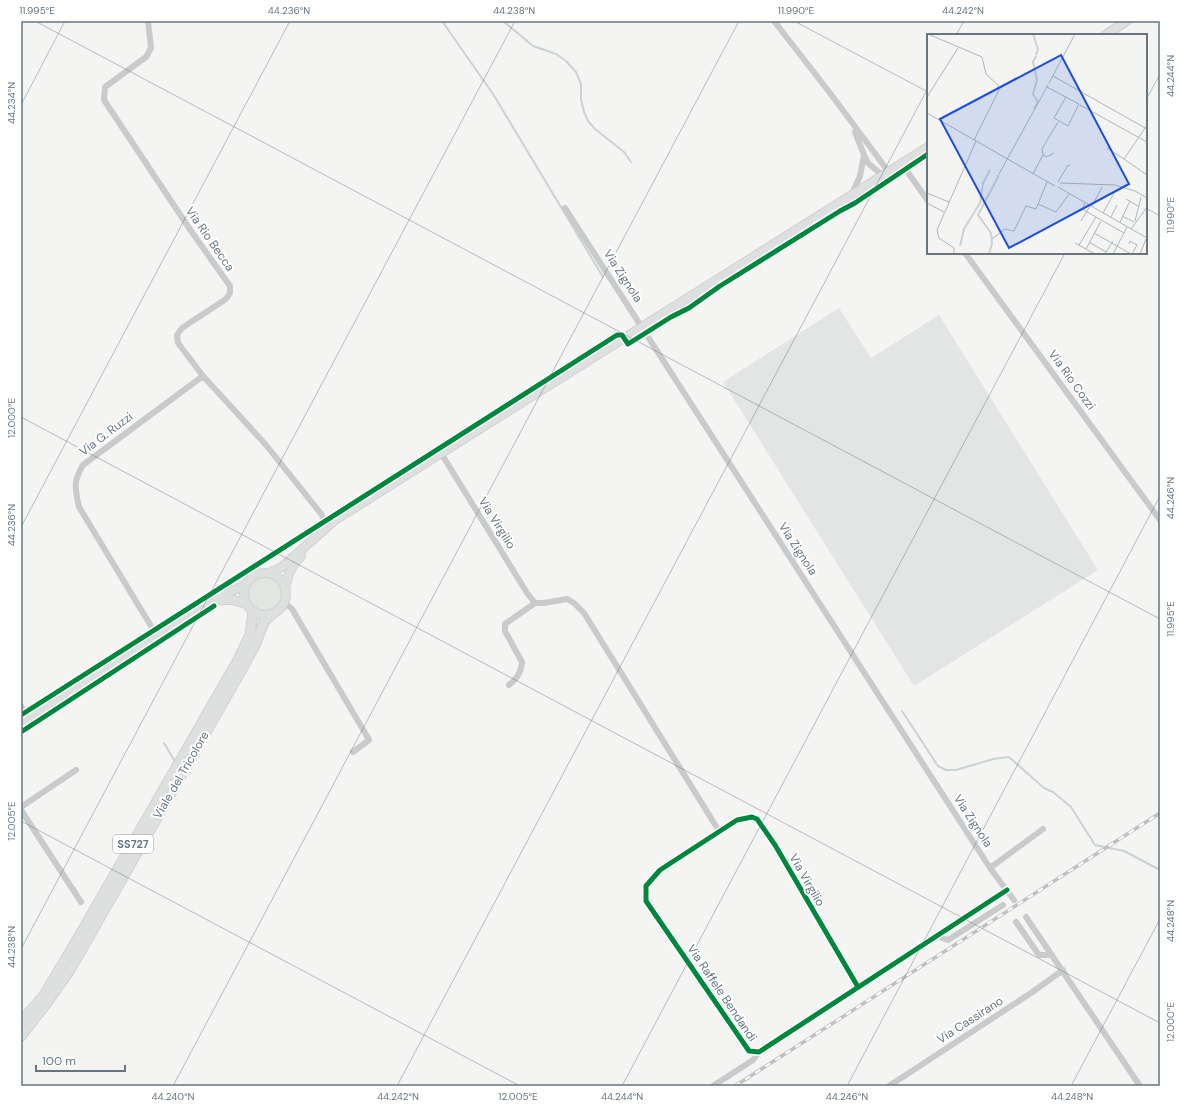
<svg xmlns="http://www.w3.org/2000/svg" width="1181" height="1107" viewBox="0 0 1181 1107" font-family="'DM Sans',sans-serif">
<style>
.built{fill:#e3e4e4}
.green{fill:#e3e6e0}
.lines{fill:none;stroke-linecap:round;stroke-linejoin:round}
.stream{stroke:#cad2d4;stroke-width:2}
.major-casing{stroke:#d0d1d1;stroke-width:10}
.highway-casing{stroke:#d0d1d1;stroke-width:11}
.minor{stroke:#c9cacb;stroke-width:6}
.major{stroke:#dedfdf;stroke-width:8}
.highway{stroke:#dedfdf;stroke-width:9}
.rail-casing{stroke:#bec0c1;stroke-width:3.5}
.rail{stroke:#fff;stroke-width:2;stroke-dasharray:6;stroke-linecap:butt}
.cycleway-casing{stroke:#fff;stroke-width:8}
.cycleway{stroke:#00873e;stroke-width:5}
.ticks{fill:none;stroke:#667681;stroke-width:1;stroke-opacity:0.45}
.labels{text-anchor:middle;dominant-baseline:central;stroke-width:4;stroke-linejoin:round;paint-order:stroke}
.shield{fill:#fff;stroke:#949fa7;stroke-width:1}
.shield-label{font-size:11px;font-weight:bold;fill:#667681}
.street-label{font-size:12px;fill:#667681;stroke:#fff}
.inset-river{fill:none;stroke:#cad2d4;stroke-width:2}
.inset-road{fill:none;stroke:#aeb7bb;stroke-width:1}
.view{fill:#1d4ed8;fill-opacity:0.15;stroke:#1d4ed8;stroke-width:2}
.inset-edge{fill:none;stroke:#667681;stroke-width:2}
.neatline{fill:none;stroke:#667681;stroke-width:1.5}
.ticks-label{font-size:10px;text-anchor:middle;fill:#667681}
</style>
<rect width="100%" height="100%" fill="#f4f4f3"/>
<path class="built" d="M839 308 871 358 939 315 1098 570 914 686 723 382Z"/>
<path class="green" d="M248 594a17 17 0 1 1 34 0a17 17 0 1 1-34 0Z"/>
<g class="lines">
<path class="stream" d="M442 21 493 94 603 277
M503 21 533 46 556 54 566 61 576 72 581 84V99L584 112 588 121 595 129 624 152 631 162
M902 711 938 766 946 770H956L993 759 1009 757 1044 788 1053 792 1071 807 1095 845 1124 851 1160 870
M164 743 174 760"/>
<defs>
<path id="major" d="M1105 35 1127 21
M244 594a21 21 0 1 1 42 0a21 21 0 1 1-42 0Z
M269 573 282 567 335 520 928 147
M285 589C288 574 291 567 301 556
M218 600H233L246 604
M21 723 213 600 245 585"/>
<path id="highway" d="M21 1022 44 995 78 938 238 660 250 635 253 611
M21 1036 46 1004 70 970 245 664 256 643 264 622 273 613"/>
</defs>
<use href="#major" class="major-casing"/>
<use href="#highway" class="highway-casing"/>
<path class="minor" d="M148 21 151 48 146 57 105 87 104 100 191 231 230 286V293L226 299 182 328 177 335 178 343 203 376 266 445 322 515 326 528
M774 21 830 93 888 171
M855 132 864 155 868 163 882 175
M902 164 928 201
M852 194 860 176 864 155
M565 208 990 868 1014 900
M965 253 1160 520
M441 453 527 593 535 603H544L567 599 574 603 584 613 719 831
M284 602 292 609 368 738 369 740 353 752
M157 636 79 507C75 489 73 481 83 465L203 376
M509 685C517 678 521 673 522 662L505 631V624L535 603
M21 706 28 719
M21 807 76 770
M21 810 81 902
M990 868 1043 829
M1026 917 1140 1086
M1016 922 1039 955H1052
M936 936 948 940 1003 905
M858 987 775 845 757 819 752 817 737 820 660 870 646 886V901L749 1051 759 1052 1007 890
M713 1086 753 1060 759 1052
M889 1086 1031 993 1063 970"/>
<use href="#major" class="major"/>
<use href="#highway" class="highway"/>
<defs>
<path id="rail" d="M735 1086 1160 813"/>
</defs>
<use href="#rail" class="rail-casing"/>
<use href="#rail" class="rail"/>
<defs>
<path id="cycleway" d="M21 715 617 335H622L628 344 671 317 689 308 720 286 840 211 855 203 928 154
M21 732 214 606
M858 987 775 845 757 819 752 817 737 820 660 870 646 886V901L749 1051 759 1052 1007 890"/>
</defs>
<use href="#cycleway" class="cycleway-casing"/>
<use href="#cycleway" class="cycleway"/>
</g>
<path class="ticks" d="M35 21 1160 619M794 21 928 92M956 35 964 21M1146 100 1160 74M21 105 65 21M1146 208 1160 216M21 417 1160 1023M21 527 290 21M21 821 520 1086M21 949 515 21M173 1086 739 21M397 1086 928 88M622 1086 1065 253M847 1086 1160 496M1071 1086 1160 919"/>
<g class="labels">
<rect class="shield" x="113" y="835" width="40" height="18" rx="3"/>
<g class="shield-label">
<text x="133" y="844">SS727</text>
</g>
<g class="street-label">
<text transform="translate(210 239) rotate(55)">Via Rio Becca</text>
<text transform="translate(623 276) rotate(57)">Via Zignola</text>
<text transform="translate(1072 380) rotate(54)">Via Rio Cozzi</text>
<text transform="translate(106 434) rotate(-37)">Via G. Ruzzi</text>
<text transform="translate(497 523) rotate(58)">Via Virgilio</text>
<text transform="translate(798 549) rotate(57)">Via Zignola</text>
<text transform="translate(181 775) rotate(-60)">Viale del Tricolore</text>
<text transform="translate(973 821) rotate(57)">Via Zignola</text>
<text transform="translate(807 880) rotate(60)">Via Virgilio</text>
<text transform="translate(722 993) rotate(56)">Via Raffele Bendandi</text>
<text transform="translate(970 1020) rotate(-33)">Via Cassirano</text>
</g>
</g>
<g transform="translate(927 34)">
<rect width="220" height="220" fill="#f4f4f3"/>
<path class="inset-river" d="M106 0 111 15 109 21M107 75 111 68 106 60 110 46 106 28 109 22M33 212 37 195 53 169 56 149 63 136M62 220 65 210 64 199 51 181 72 141"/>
<path class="inset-road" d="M1 0 55 23 59 40 71 51 72 56 47 106M126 42 220 95M122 49 148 0M120 53 152 70 141 92 127 84 139 63M0 63 31 14M153 71 220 108M0 79 128 152M220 91 197 125 220 141M180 114 197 125M116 121 120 123 127 119M72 140 121 51M106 140 116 121 115 115 131 88M131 148 141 131 143 132M133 149 188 151 208 157 220 164M131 153 220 204M0 159 22 168M199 165 211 172M0 169 17 178M158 169 155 175 197 199M111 170 129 178 142 160M165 172 175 153M176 179 187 159M195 182 207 188M184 183 190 171M154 187 163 172M208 187 214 163M193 188 203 167M204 195 220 173M167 199 204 220M65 205 78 195 87 197 99 172 109 175 120 148M162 208 179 218M148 209 168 220M202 210 203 207 210 211 205 220M152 211 169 183M159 215 174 187M27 219V214L12 204 10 196 49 107M178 220 186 207M186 220 200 193M213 220 219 205"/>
<path class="view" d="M134 21 202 150 82 214 13 85Z"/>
<rect width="220" height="220" class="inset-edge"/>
</g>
<rect width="1181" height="1107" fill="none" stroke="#ffffff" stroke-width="44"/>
<path d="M36 1065v6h89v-6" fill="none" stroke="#667681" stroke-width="2"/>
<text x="42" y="1065" font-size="12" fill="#667681" stroke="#ffffff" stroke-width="3" paint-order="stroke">100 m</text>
<rect x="22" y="22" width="1137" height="1063" class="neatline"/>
<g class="ticks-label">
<text x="37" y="14">11.995°E</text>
<text x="289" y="14">44.236°N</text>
<text x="514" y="14">44.238°N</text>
<text x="796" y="14">11.990°E</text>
<text x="963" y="14">44.242°N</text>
<text transform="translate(1170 76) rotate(-90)" y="4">44.244°N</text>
<text transform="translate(11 103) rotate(-90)" y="4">44.234°N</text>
<text transform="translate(1170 215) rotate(-90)" y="4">11.990°E</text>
<text transform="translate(11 418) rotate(-90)" y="4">12.000°E</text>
<text transform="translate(1170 498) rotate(-90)" y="4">44.246°N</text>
<text transform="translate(11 525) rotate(-90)" y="4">44.236°N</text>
<text transform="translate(1170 619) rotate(-90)" y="4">11.995°E</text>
<text transform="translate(11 821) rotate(-90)" y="4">12.005°E</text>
<text transform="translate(1170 921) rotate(-90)" y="4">44.248°N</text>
<text transform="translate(11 947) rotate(-90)" y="4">44.238°N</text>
<text transform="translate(1170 1022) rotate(-90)" y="4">12.000°E</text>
<text x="173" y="1100">44.240°N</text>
<text x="398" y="1100">44.242°N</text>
<text x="518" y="1100">12.005°E</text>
<text x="622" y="1100">44.244°N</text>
<text x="847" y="1100">44.246°N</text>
<text x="1072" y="1100">44.248°N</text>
</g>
</svg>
